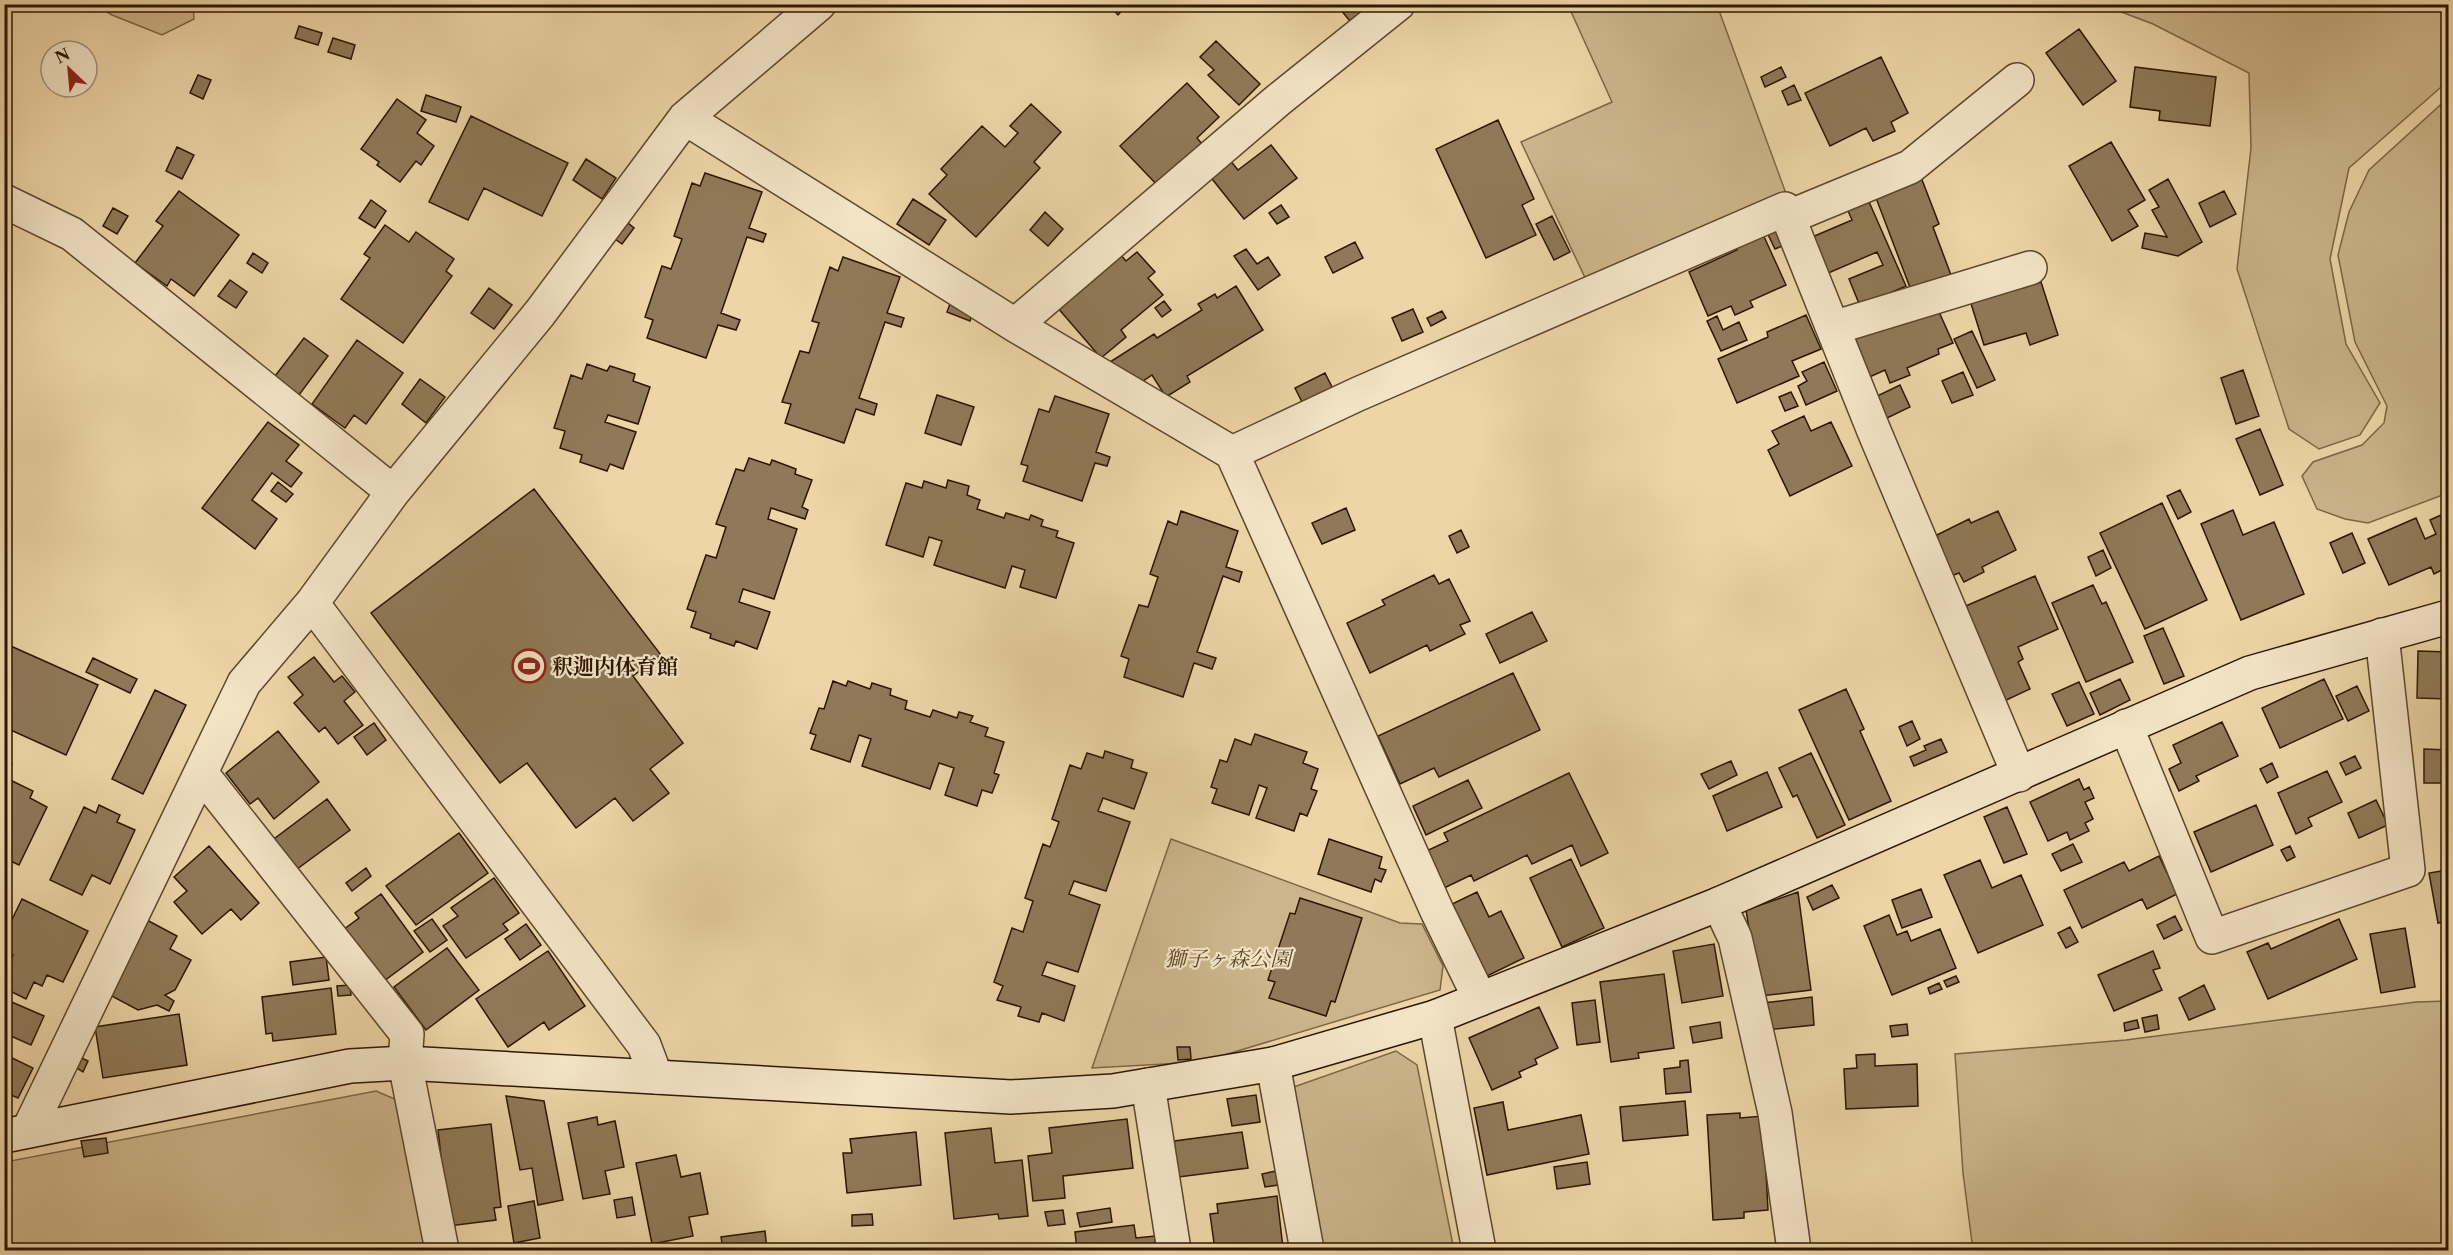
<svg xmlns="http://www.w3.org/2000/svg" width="2453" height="1255" viewBox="0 0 2453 1255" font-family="'Libre Caslon Text','Noto Serif JP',serif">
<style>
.green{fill:#ccb58b;stroke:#7c6646;stroke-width:1.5}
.building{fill:#907958;stroke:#2c1602;stroke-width:1.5}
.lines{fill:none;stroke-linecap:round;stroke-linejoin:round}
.street-casing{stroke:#5c462b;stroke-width:36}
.secondary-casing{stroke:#2c1602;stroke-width:36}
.street{stroke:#f3e4c6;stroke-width:33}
.secondary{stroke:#f3e4c6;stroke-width:33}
.labels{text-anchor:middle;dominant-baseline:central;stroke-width:4.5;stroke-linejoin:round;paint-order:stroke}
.poi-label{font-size:21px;font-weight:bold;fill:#2c1602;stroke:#f3e4c6;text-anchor:start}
.park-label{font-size:21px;font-style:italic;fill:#5c462b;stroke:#f3e4c6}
</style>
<rect width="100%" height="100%" fill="#edd5a7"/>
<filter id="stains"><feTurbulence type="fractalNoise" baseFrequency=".00333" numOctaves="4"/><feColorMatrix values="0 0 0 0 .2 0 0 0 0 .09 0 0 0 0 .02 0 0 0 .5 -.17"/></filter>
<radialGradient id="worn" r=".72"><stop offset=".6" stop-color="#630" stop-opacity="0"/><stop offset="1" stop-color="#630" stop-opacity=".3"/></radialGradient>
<path class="green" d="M96 5H193L194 19 162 35 112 15Z
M1568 5H1717L1788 199 1588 284 1521 142 1612 102Z
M2103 5H2448V81L2349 168 2330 259 2346 344 2380 403 2360 435 2319 449 2289 429 2237 269 2251 148 2249 73 2153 24Z
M2448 98V493L2368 523 2345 519 2317 509 2302 476 2313 462 2362 445 2384 423 2387 406 2355 342 2338 255 2349 212 2369 170Z
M1171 839 1400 923 1422 924 1443 966 1440 990 1201 1062 1092 1068Z
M2448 1001V1250H1973L1963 1173 1955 1054 2126 1040 2416 1002Z
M1396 1051 1417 1065 1454 1250H1315L1288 1089Z
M376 1091 397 1100 429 1250H5V1162Z"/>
<path class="building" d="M228 4H242L241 10 227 7Z
M1108 4H1128L1118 15Z
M1336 4H1380L1354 26Z
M299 26 322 33 318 45 295 38Z
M2079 29 2116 81 2083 105 2046 53Z
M333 38 355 45 351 59 328 52Z
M1216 41 1260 84 1239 105 1208 75 1214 70 1200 57Z
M1881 57 1908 113 1891 122 1895 131 1873 141 1866 128 1830 146 1805 93Z
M1781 67 1786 77 1765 87 1761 77Z
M2135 67 2216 77 2210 126 2159 120 2160 111 2130 107Z
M198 75 211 80 203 99 190 93Z
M1187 83 1219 117 1197 138 1203 145 1159 187 1120 146Z
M1794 85 1801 100 1788 105 1782 91Z
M426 95 461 107 456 122 421 111Z
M397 99 426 120 417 133 434 146 421 165 416 161 400 182 377 165 379 162 361 149Z
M1031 104 1061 132 1034 162 1040 168 976 237 929 194 947 175 941 169 982 126 1005 147 1018 133 1010 126Z
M471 116 568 163 542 216 484 188 468 220 429 202Z
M1498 120 1534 199 1522 205 1536 235 1486 258 1436 149Z
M2111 142 2145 200 2128 210 2138 226 2112 241 2069 166Z
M1271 145 1297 178 1244 219 1205 170 1225 154 1238 170Z
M177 147 194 155 182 179 166 171Z
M586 159 616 178 602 199 573 180Z
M1919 172 1939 224 1933 227 1951 275 1911 290 1873 190Z
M705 173 762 192 749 228 766 234 763 242 747 237 721 313 740 320 736 330 718 325 706 358 647 338 653 320 645 317 662 266 671 269 682 239 674 236 692 183 700 186Z
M2168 179 2202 242 2178 256 2142 248 2145 233 2167 237 2152 210 2159 207 2149 190Z
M179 191 239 235 194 296 171 279 167 286 135 263 163 226 156 221Z
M2224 191 2236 214 2210 227 2199 203Z
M1866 195 1906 286 1860 306 1849 279 1883 265 1877 252 1826 274 1810 238 1852 220 1845 204Z
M913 199 946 220 929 245 897 224Z
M371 200 386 211 375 228 359 218Z
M1281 205 1289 217 1277 224 1269 213Z
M113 208 128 216 117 234 103 226Z
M1045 212 1063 229 1048 246 1030 230Z
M1552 216 1570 252 1554 260 1536 224Z
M623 219 634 228 622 244 611 236Z
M1775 221 1787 244 1775 249 1764 226Z
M385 225 409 242 416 232 454 259 446 271 452 276 403 343 341 299 370 258 364 254Z
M1761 230 1786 285 1750 301 1753 307 1735 315 1731 306 1708 316 1689 272 1737 250 1733 242Z
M1355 242 1363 258 1333 273 1325 257Z
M1246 249 1257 264 1268 257 1280 275 1258 290 1234 256Z
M1137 252 1155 272 1148 278 1163 295 1121 330 1126 337 1101 358 1057 307 1120 254 1126 261Z
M253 253 268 263 262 273 247 263Z
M843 257 900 277 887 313 904 318 901 327 885 322 859 398 877 404 874 415 856 409 844 443 785 423 791 404 782 402 800 351 809 353 819 323 812 321 830 267 838 271Z
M2020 277 2023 288 2041 282 2058 335 2030 345 2026 333 1984 345 1968 294Z
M230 280 247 292 236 308 218 296Z
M1236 286 1263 330 1187 376 1190 382 1166 397 1152 375 1143 381 1110 362 1154 334 1157 338 1202 310 1198 304 1215 294 1217 298Z
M489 288 512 305 494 329 471 313Z
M951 301 973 310 970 321 947 312Z
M1164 301 1171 310 1162 317 1155 308Z
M1935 303 1953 343 1938 349 1939 354 1907 368 1910 375 1890 383 1885 370 1865 379 1846 336 1887 318 1891 328Z
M1413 309 1423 332 1402 341 1392 318Z
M1442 311 1446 318 1431 326 1427 318Z
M1806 315 1821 349 1792 361 1799 376 1737 403 1718 359 1768 337 1767 332Z
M1717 316 1723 330 1739 322 1747 340 1721 351 1707 321Z
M1972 331 1995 380 1977 388 1954 339Z
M304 338 328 356 299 395 275 376Z
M357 340 403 373 366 424 354 415 345 428 312 404Z
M1824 362 1837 391 1806 405 1798 386 1807 381 1802 372Z
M587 364 607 371 610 366 635 374 633 381 650 387 638 424 608 415 605 422 636 432 623 469 610 464 607 471 580 462 582 455 560 448 565 431 554 428 571 375 582 379Z
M2243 370 2259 416 2236 424 2221 378Z
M1963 372 1973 395 1952 403 1942 381Z
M1325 373 1333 389 1303 404 1295 388Z
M420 379 445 397 426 423 402 404Z
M1900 385 1910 407 1883 420 1873 398Z
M1791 392 1798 406 1785 411 1779 397Z
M937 395 974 407 961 445 925 433Z
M1055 396 1109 414 1096 452 1110 457 1107 466 1095 463 1082 501 1023 481 1028 466 1021 464 1039 409 1049 412Z
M1804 416 1811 431 1831 422 1852 466 1790 496 1768 450 1779 444 1772 431Z
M268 422 299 445 286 461 302 473 291 487 272 473 252 500 277 519 255 549 202 508Z
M2260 429 2283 485 2260 495 2236 439Z
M749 458 770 465 772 460 796 469 795 474 812 480 802 507 808 510 805 519 771 508 768 519 797 529 774 599 743 589 739 602 770 612 757 649 736 641 734 646 710 638 711 634 691 627 696 612 687 609 706 555 716 558 726 527 716 524 736 469 744 471Z
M948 480 969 486 967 495 980 500 977 509 1004 518 1006 513 1029 520 1031 515 1043 520 1041 526 1058 531 1056 537 1074 543 1056 598 1020 587 1025 570 1012 566 1005 588 934 565 942 541 929 537 923 557 886 545 906 483 922 488 924 481 946 488Z
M278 482 293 494 286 502 271 491Z
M534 489 661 655 633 676 683 743 650 769 669 793 633 821 615 798 576 828 527 763 500 783 371 613Z
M2180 490 2191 512 2178 519 2167 496Z
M2162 503 2207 600 2145 629 2100 533Z
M1346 508 1355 530 1322 544 1312 523Z
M2233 510 2243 535 2274 522 2304 594 2241 620 2201 524Z
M1181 511 1238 531 1226 567 1242 572 1239 582 1223 576 1197 652 1216 658 1212 669 1194 663 1183 697 1124 677 1129 659 1121 656 1139 605 1148 607 1158 577 1150 574 1168 521 1177 525Z
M1998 511 2016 550 1982 567 1984 572 1964 582 1959 573 1946 578 1929 542 1938 538 1937 535 1969 519 1971 523Z
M2448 512V567L2434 574 2431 567 2389 585 2368 539 2416 518 2425 539 2436 534 2430 520Z
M1461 530 1469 547 1457 553 1449 536Z
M2352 533 2365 563 2343 573 2330 543Z
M2103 550 2111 568 2096 576 2088 557Z
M1434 575 1439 584 1449 579 1470 621 1460 625 1465 634 1430 651 1427 645 1370 673 1347 623 1385 605 1382 600Z
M2035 576 2058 629 2018 647 2023 659 2018 662 2030 689 2000 703 1959 609Z
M2093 585 2102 604 2106 602 2133 662 2086 682 2052 603Z
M1532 612 1547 641 1500 663 1486 634Z
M2163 628 2184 676 2164 684 2144 636Z
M4 643 98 685 66 755 4 727Z
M2418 651 2448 652V699L2417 698Z
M314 657 334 682 342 676 355 692 344 701 363 725 338 744 325 727 319 732 294 703 303 695 288 677Z
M93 658 137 679 130 693 86 672Z
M1513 673 1540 730 1439 777 1434 768 1400 784 1378 736Z
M2120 679 2130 700 2100 715 2090 693Z
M2324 679 2343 719 2280 748 2262 708Z
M833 681 846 686 848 681 870 689 872 683 891 689 890 695 907 701 905 709 930 717 933 710 957 718 959 712 973 716 970 722 988 728 985 736 1004 742 994 773 999 775 992 793 982 790 977 806 945 795 954 768 939 763 930 789 862 766 871 739 859 735 850 762 811 749 816 735 810 733 819 708 824 709Z
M2079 682 2094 714 2067 726 2052 694Z
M2357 686 2369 711 2348 721 2336 696Z
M1846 689 1864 729 1860 731 1891 801 1849 820 1799 710Z
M155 690 186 705 143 794 112 779Z
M1912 721 1920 739 1907 746 1899 727Z
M2222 722 2238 756 2196 776 2199 781 2179 791 2169 769 2181 763 2173 745Z
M374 723 386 740 367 755 354 737Z
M278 731 319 782 274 819 258 798 250 804 226 773Z
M1255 734 1307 752 1303 763 1318 769 1311 789 1317 791 1307 816 1300 813 1294 831 1256 818 1267 788 1259 785 1249 815 1212 803 1217 789 1211 787 1220 760 1227 762 1235 739 1251 745Z
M1941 739 1947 752 1914 766 1910 757 1926 750 1924 746Z
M2424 749 2448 750V783H2424Z
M1105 751 1133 760 1131 768 1147 773 1134 809 1103 798 1098 811 1130 822 1106 891 1074 881 1069 894 1100 905 1078 972 1047 962 1042 975 1075 986 1064 1021 1042 1013 1039 1022 1018 1016 1021 1007 997 1000 1003 986 994 982 1012 928 1023 932 1033 901 1025 898 1043 844 1050 847 1059 822 1052 819 1070 765 1081 769 1087 753 1103 758Z
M1811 753 1845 825 1817 838 1797 795 1793 797 1779 768Z
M2355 756 2361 768 2346 775 2340 763Z
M4 760 12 763 8 775 4 773Z
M1731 761 1737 775 1709 789 1701 774Z
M2272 763 2278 777 2267 783 2260 769Z
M2327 771 2342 802 2308 818 2312 826 2296 834 2278 793Z
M1767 772 1782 807 1727 831 1713 796Z
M1569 773 1608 853 1581 866 1572 845 1532 864 1527 855 1474 881 1471 875 1440 890 1422 853 1448 841 1444 833Z
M4 777 33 791 30 798 47 807 19 865 4 858Z
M2079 779 2084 790 2089 787 2094 798 2085 802 2093 819 2085 823 2089 831 2070 840 2067 832 2048 841 2030 802Z
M1468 780 1482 808 1426 835 1413 806Z
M327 799 350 830 293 872 270 842Z
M2376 800 2388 825 2359 838 2348 813Z
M99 805 120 815 117 822 135 830 110 884 92 875 82 895 50 880 84 807 96 813Z
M2256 805 2273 845 2211 872 2194 832Z
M2007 807 2027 854 2004 863 1984 817Z
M459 833 488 873 416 925 386 886Z
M1329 839 1382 857 1379 868 1386 870 1381 882 1375 879 1371 892 1318 874Z
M2073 844 2082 862 2061 871 2052 854Z
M209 846 259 903 241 920 231 909 202 934 174 902 187 891 174 877Z
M2290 846 2295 857 2287 861 2281 850Z
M2159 856 2177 894 2147 909 2142 899 2082 928 2064 890 2124 862 2129 871Z
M1571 859 1604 928 1562 947 1530 878Z
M1980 860 1992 888 2021 875 2043 925 1978 953 1944 875Z
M366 868 371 876 352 891 346 883Z
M2448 870V921L2438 923 2429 873Z
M494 878 519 913 503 924 508 930 466 958 443 926 458 916 451 908Z
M1832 885 1839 898 1813 910 1807 897Z
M1921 889 1932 917 1902 928 1892 900Z
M1477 892 1489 917 1501 911 1524 958 1485 977 1450 905Z
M1798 892 1811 990 1760 996 1746 910Z
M381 894 423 952 384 981 340 932 359 918 355 913Z
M1300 898 1362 918 1335 1002 1331 1001 1326 1016 1269 998 1275 982 1268 980 1290 913 1295 914Z
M22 899 88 931 63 982 47 975 42 986 34 982 26 999 4 988V973L13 955 4 951V936Z
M1889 915 1897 935 1907 931 1911 941 1940 929 1956 968 1892 995 1864 926Z
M2175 916 2182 930 2164 939 2157 925Z
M145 919 177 936 170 949 191 960 175 990 165 995 174 1001 169 1011 157 1005 138 1010 106 993Z
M432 919 447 940 430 952 414 931Z
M2339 919 2357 959 2268 999 2247 952 2268 943 2271 949Z
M526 924 541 945 520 960 505 939Z
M2070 927 2078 942 2066 948 2058 933Z
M2405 928 2415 987 2381 993 2370 934Z
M1714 944 1723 996 1682 1003 1673 951Z
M447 948 479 990 426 1030 394 987Z
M548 951 585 1006 549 1030 544 1022 508 1047 476 999Z
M2153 951 2160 968 2153 970 2162 990 2114 1011 2098 975Z
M326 957 329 980 293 985 290 962Z
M1664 974 1674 1048 1638 1053 1639 1058 1611 1062 1600 982Z
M1956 976 1959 982 1947 987 1944 981Z
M1939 983 1942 989 1930 994 1928 988Z
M350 985 351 995 338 996 337 986Z
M2204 985 2215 1009 2189 1020 2179 998Z
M331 988 336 1034 273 1041 272 1033 266 1034 262 997Z
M1812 997 1814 1025 1766 1030 1763 1003Z
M7 1000 44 1016 31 1045 4 1033V1006Z
M1595 1000 1600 1042 1577 1045 1572 1003Z
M1539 1007 1558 1048 1535 1059 1537 1064 1519 1072 1521 1077 1492 1090 1469 1038Z
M179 1014 187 1065 103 1078 95 1027Z
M2157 1015 2159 1029 2145 1032 2142 1018Z
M2137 1020 2139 1028 2125 1031 2124 1023Z
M1720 1022 1722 1038 1693 1043 1690 1027Z
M1907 1024 1908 1035 1892 1037 1890 1026Z
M1177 1047H1190L1191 1059 1178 1060Z
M1875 1054V1066L1917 1064 1918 1106 1846 1109 1844 1069 1857 1068 1856 1055Z
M8 1056 33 1068 18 1098 4 1092V1063Z
M80 1057 88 1061 83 1072 75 1067Z
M1688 1060 1691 1092 1666 1094 1664 1069 1680 1067V1061Z
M1256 1095 1260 1122 1232 1126 1227 1099Z
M506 1096 544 1101 563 1200 538 1205 532 1168 520 1170Z
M1685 1101 1688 1135 1623 1141 1620 1107Z
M1503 1102 1508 1130 1581 1115 1589 1154 1487 1175 1474 1108Z
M1740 1113V1118L1763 1116 1768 1210 1744 1212V1218L1713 1220 1707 1115Z
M597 1117 598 1125 615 1121 624 1167 605 1171 610 1194 583 1199 568 1123Z
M1127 1119 1133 1168 1063 1176 1065 1198 1033 1201 1028 1156 1052 1153 1049 1128Z
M491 1124 501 1207 494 1208 496 1220 449 1226 438 1130Z
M991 1128 995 1163 1022 1160 1028 1216 999 1219 998 1214 954 1219 945 1133Z
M916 1132 921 1185 847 1193 843 1153H852L850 1139Z
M1242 1132 1248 1168 1171 1178 1167 1142Z
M106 1138 108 1153 84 1157 81 1141Z
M676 1155 681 1177 700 1173 708 1214 689 1217 693 1236 652 1244 636 1163Z
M1587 1162 1590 1184 1557 1189 1554 1167Z
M1276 1171 1278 1185 1265 1187 1262 1174Z
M1277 1196 1283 1248 1215 1250 1210 1214 1218 1213 1217 1204Z
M632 1197 635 1215 617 1218 614 1200Z
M534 1201 540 1238 514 1243 508 1206Z
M1110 1208 1112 1222 1080 1227 1077 1213Z
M1063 1210 1065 1224 1048 1226 1045 1212Z
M872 1214 873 1225 852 1226V1215Z
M1134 1225 1136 1238 1155 1236 1156 1250H1077L1075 1232Z
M765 1231 767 1250H723L721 1237Z"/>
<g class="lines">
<defs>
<path id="street" d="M685 118 1015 325 1232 453 1437 911 1480 999
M4 201 72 234 393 492
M1789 217 1910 167 2017 80
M1015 325 1277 101 1398 4
M1833 328 2030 268
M1232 453 1358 394 1785 209 1874 431 2019 775
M312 603 644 1045 656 1077
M2126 726 2212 937 2408 870 2382 635
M201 773 407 1034 405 1063 442 1250
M1719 904 1735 938 1763 1060 1775 1113 1794 1250
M1435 1017 1479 1250
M1273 1064 1307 1250
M1148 1085 1174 1250
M28 1131 244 683 312 603 393 492 540 313 685 118 819 4"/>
<path id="secondary" d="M4 1136 350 1066 405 1063 1011 1097 1113 1091 1273 1064 1435 1017 1719 904 2250 673 2448 617"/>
</defs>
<use href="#street" class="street-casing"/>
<use href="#secondary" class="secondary-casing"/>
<use href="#street" class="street"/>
<use href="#secondary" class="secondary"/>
</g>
<defs>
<symbol id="stadium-ring" viewBox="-11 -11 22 22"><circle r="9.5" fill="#f3e4c6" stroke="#8f2418" stroke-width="1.5"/><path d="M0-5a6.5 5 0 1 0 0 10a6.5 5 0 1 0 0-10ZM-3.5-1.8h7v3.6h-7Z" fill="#8f2418"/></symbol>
</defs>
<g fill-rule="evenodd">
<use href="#stadium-ring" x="510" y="647" width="38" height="38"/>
</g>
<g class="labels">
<g class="poi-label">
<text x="552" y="666">釈迦内体育館</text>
</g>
<g class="park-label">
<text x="1228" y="958">獅子ヶ森公園</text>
</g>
</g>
<rect width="2453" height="1255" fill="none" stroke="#edd5a7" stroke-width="24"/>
<rect x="6" y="6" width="2441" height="1243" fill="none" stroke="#2c1602" stroke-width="3"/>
<rect x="12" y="12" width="2429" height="1231" fill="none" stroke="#2c1602" stroke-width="1.5"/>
<g transform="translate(69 69) rotate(334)"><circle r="28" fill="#f3e4c6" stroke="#a39278" stroke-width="1.5"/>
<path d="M0-4.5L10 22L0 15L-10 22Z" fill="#8f2418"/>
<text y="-9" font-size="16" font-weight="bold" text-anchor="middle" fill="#2c1602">N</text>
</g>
<rect width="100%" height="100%" filter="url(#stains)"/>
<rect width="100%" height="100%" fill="url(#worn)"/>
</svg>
